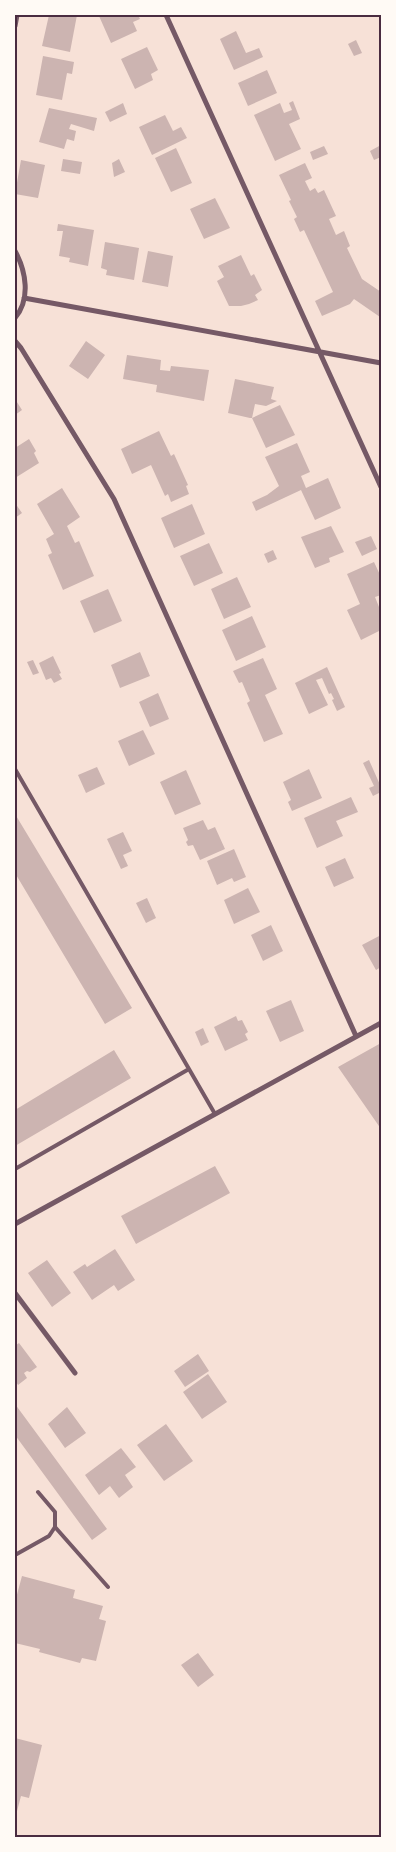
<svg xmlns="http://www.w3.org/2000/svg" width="396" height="1852" viewBox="0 0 396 1852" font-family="Quicksand,sans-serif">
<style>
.building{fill:#ccb4b1}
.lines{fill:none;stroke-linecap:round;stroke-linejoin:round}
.service{stroke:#755966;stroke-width:4}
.minor{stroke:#755966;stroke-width:5}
.neatline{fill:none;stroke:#4a2c40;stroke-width:2}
</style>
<rect width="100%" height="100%" fill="#f7e1d7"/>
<path class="building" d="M49 15H77L70 52 42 46Z
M102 15H138L140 19 133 22 137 31 111 43 99 16Z
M236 31 246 53 259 48 263 57 234 70 220 39Z
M356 40 362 53 354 56 348 44Z
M147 47 158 70 151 74 153 80 135 89 121 59Z
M43 56 74 62 72 74 67 73 62 100 36 95Z
M267 70 277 93 248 106 238 83Z
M293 101 300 119 289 124 301 149 275 161 254 115 280 103 284 113 292 110 289 103Z
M123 103 127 114 110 122 105 112Z
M49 108 97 118 94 131 71 124 69 129 76 131 74 141 67 139 64 149 39 142Z
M165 115 173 131 181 127 187 138 152 155 139 127Z
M381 145V157L374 160 370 151Z
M324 146 328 154 313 160 310 152Z
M176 148 192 183 171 192 155 158Z
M63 159 82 162 80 174 61 171Z
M119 159 125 172 114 177 112 163Z
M21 160 45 165 38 198 15 194Z
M305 163 312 178 305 181 310 191 315 188 318 193 324 190 336 216 329 219 336 235 344 231 350 246 347 248 362 279 381 292 380 317 354 299 350 304 322 316 315 301 333 292 304 230 300 232 294 219 297 217 289 201 291 200 279 175Z
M215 198 230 228 204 239 190 209Z
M58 224 94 230 88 266 69 262 70 258 59 256 63 231H57Z
M105 242 139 248 134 280 106 275 107 270 101 268Z
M148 251 173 256 168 287 142 282Z
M241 255 251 276 254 274 262 290 255 295 258 300 249 304 241 306H229L217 281 224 277 218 266Z
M86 341 105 355 88 379 69 366Z
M127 355 161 360 160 370 170 371 171 366 209 370 204 401 156 392 157 385 123 379Z
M235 379 274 387 271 399 277 401 266 406 255 404 252 418H250L228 413Z
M15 399 22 410 15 415Z
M280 405 295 435 266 448 252 418Z
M159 431 171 456 174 454 188 485 186 486 189 494 171 502 168 494 165 496 151 465 132 474 121 449Z
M29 439 36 451 34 453 39 463 15 478V448Z
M297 443 310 472 301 476 306 488 328 478 341 508 315 520 301 490 256 511 252 502 267 495 279 486 265 457Z
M62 488 80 517 67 526 75 543 79 541 94 576 63 590 48 555 52 553 46 539 54 534 37 504Z
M15 503 22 513 15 518Z
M192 504 205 534 174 548 161 518Z
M331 526 344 552 329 558 330 562 315 568 301 537Z
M371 536 377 549 362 556 355 542Z
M209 543 223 573 194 586 180 556Z
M273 550 277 559 268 563 264 554Z
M374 562 381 577V595L375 597 381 612V630L361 640 347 610 360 604 347 574Z
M237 577 251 607 224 619 211 589Z
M108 589 122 621 94 633 80 601Z
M252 616 266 647 236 661 222 630Z
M140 652 150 676 120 688 111 665Z
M53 656 61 673 59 674 62 679 54 683 51 678 46 680 39 663Z
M263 658 277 689 265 695 283 734 264 742 247 703 250 701 242 682 239 683 233 671Z
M33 660 39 673 33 675 27 662Z
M327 667 345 707 337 711 332 700 334 699 331 693 329 694 322 678 316 680 328 705 309 714 295 683Z
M158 693 169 719 150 727 139 702Z
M143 730 155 754 129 766 118 741Z
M369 760 381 787V792L373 796 369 788 374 786 363 763Z
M97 767 105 784 86 793 78 775Z
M309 769 322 798 292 811 288 802 291 800 283 782Z
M186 770 201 804 175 815 160 782Z
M351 797 358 812 336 821 343 836 317 848 304 818Z
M15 814 132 1008 105 1024 15 873Z
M203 820 208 830 215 827 225 849 200 860 193 845 188 846 186 842 188 840 183 828Z
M123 832 132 851 123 855 128 866 121 869 107 839Z
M234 849 246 877 234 882 232 878 217 885 207 861Z
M345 858 354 878 334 887 325 867Z
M248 888 260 912 234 924 224 900Z
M147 898 156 918 146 923 136 903Z
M271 925 283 951 263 961 251 935Z
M381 935V967L376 970 362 945Z
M291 1000 304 1031 280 1042 266 1011Z
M236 1016 238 1021 242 1020 248 1032 245 1034 248 1040 225 1051 214 1027Z
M203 1028 209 1042 201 1046 195 1032Z
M381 1043V1129L338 1067Z
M114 1050 131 1078 15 1146V1110Z
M215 1166 230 1193 136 1244 121 1216Z
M115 1249 135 1280 118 1291 114 1285 92 1300 73 1272 85 1264 87 1267Z
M47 1260 71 1293 52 1307 28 1273Z
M19 1343 37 1367 30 1372 27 1371 24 1373 27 1378 18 1385 15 1380V1346Z
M198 1354 209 1371 185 1387 174 1371Z
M208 1374 227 1402 202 1419 183 1392Z
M15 1404 107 1529 92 1540 15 1435Z
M67 1407 86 1433 65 1448 48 1424Z
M166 1424 193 1461 164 1481 137 1445Z
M121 1448 136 1467 125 1475 133 1487 119 1498 110 1486 99 1495 85 1475Z
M22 1576 75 1590 73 1598 103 1606 99 1619 106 1621 96 1661 82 1658 80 1663 39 1652 40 1649 15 1643V1602Z
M198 1653 214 1675 198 1687 181 1665Z
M15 1738 42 1745 29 1798 21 1796 16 1815Z"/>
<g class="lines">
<path class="service" d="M15 769 189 1069
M15 1169 189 1069 215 1114
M38 1492 55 1512V1527L108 1587
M15 1555 49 1536 55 1527"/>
<path class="minor" d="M166 15 381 487
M15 26 17 15
M15 251C26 271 31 299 15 318
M24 298 381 363
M15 341 21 348 114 499 356 1036
M15 1224 381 1023
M15 1293 75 1373"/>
</g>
<rect width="396" height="1852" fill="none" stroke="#fffaf5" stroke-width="32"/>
<rect x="16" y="16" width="364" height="1820" class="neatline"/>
</svg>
